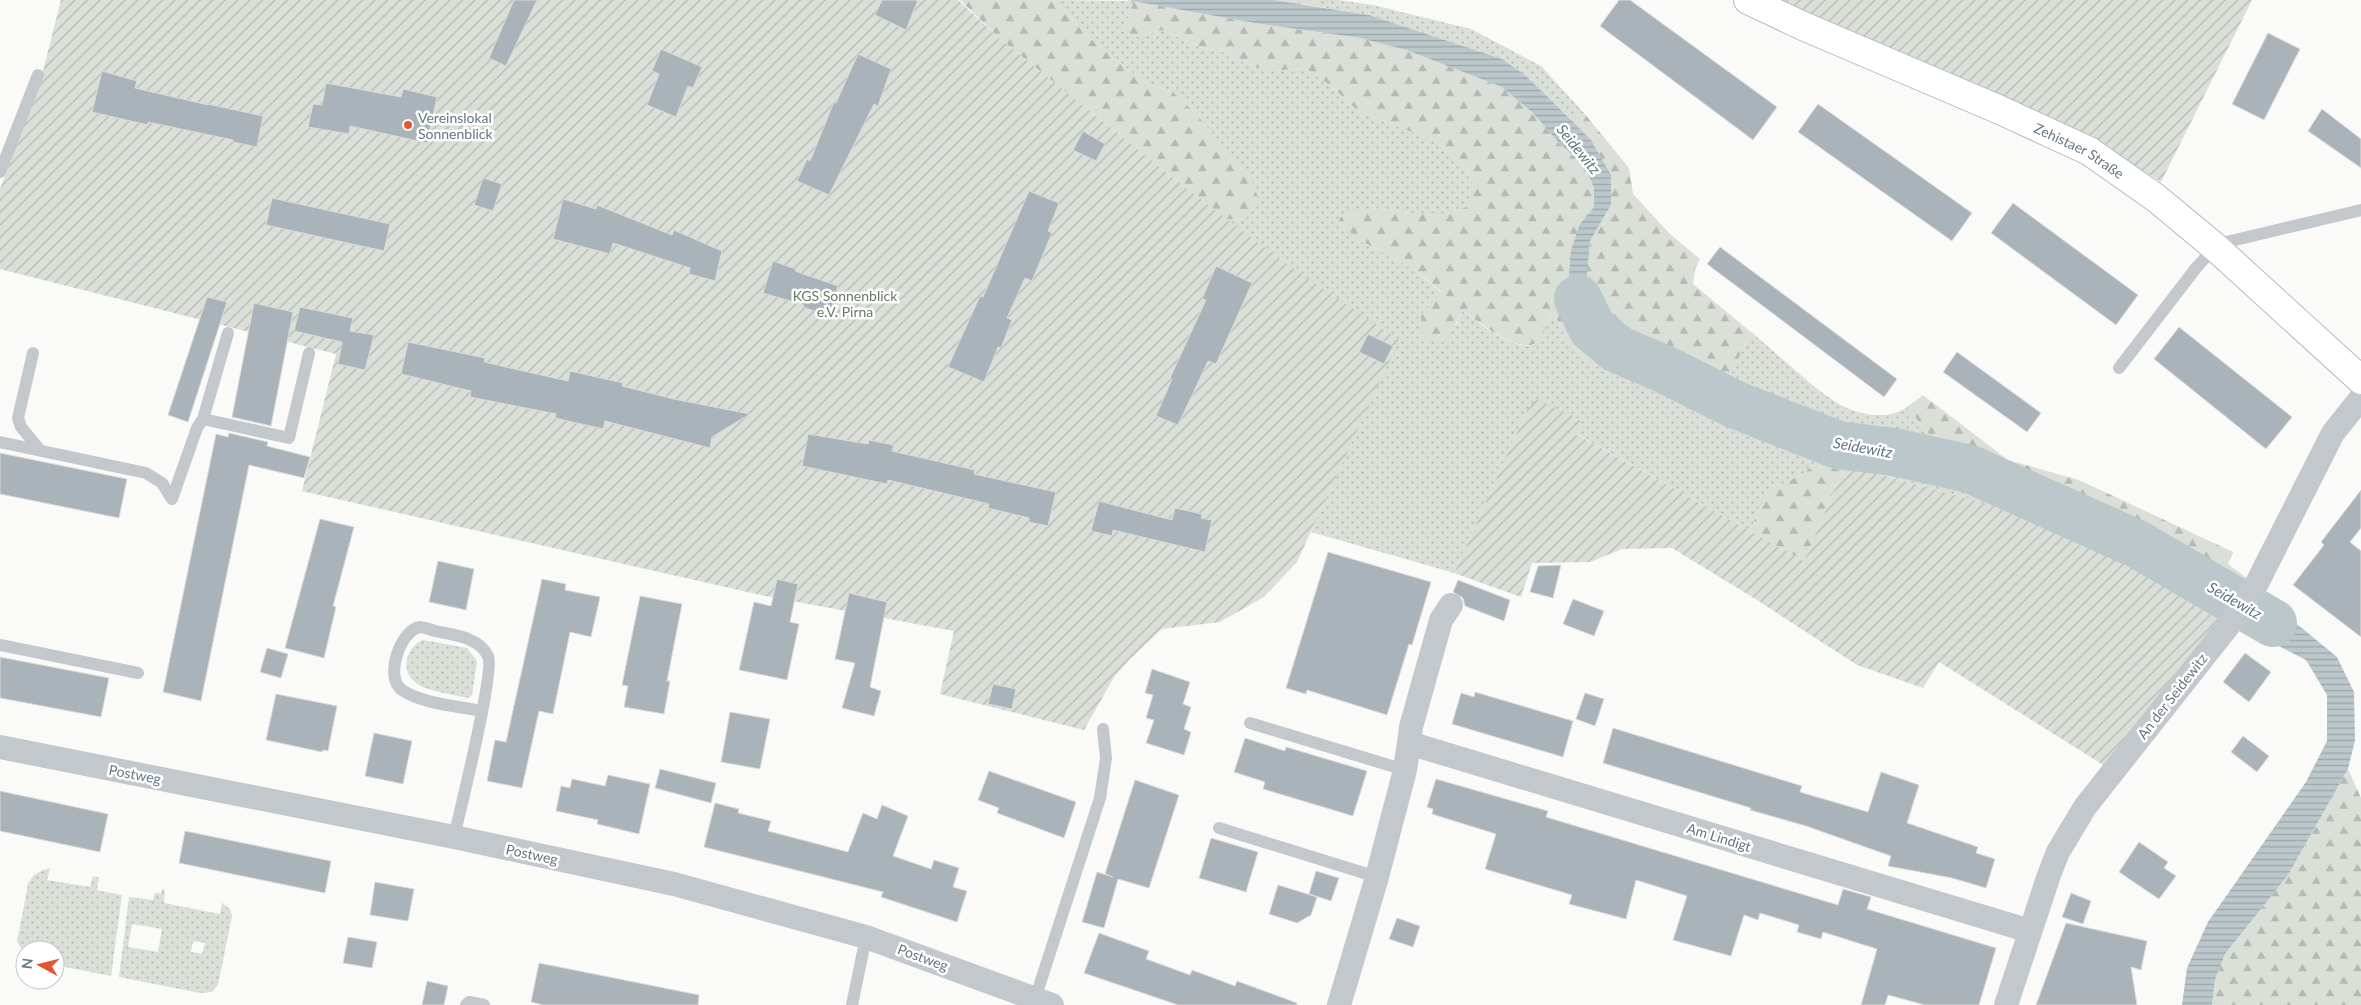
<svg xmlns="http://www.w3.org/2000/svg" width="2361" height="1005" viewBox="0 0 2361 1005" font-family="Lato,sans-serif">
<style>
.grass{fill:url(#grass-dots);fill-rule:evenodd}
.forest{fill:url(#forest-firs)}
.garden{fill:url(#garden-furrows)}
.water{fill:url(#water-rules)}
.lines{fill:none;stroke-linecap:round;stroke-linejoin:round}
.river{stroke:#bbc7cb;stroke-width:48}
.building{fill:#aab3b9;stroke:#dcdcda}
.secondary-casing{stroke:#b3babf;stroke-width:30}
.service{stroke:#c3c8cc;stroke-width:12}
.minor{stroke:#c3c8cc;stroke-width:24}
.secondary{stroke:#fff;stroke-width:28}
.poi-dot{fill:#e4572e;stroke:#fff;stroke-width:2}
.labels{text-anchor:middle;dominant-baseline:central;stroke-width:5;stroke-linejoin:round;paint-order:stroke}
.poi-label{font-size:14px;fill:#657683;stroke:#fff;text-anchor:start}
.street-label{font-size:14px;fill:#657683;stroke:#fff}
.park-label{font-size:14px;fill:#687a64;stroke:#fff}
.water-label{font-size:15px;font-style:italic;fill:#60757c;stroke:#fff}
</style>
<defs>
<pattern id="grass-dots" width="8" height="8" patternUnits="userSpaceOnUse" patternTransform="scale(1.25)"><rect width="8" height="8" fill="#dadfd7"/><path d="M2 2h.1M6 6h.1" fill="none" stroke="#b4b9b4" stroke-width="1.8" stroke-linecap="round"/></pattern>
<pattern id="forest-firs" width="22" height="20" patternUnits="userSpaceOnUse" patternTransform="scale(1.25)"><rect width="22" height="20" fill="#dadfd7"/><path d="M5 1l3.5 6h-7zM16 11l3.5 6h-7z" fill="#b4b9b4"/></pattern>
<pattern id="garden-furrows" width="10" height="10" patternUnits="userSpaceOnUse" patternTransform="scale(1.25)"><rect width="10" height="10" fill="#dadfd7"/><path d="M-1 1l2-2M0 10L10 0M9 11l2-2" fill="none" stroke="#b4b9b4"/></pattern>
<pattern id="water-rules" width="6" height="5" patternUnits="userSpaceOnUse" patternTransform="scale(1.25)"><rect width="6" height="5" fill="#bbc7cb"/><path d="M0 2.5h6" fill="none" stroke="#9ca6aa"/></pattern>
</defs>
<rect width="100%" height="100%" fill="#fafaf8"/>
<path class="grass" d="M1053 0 1134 1 1123 31 1137 37 1162 30 1200 47 1231 54 1239 61 1271 71 1305 68 1330 85 1358 111 1435 141 1467 168 1473 184 1470 206 1451 213H1411L1372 208 1359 240 1411 267 1442 293 1421 315 1456 325 1463 310C1476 321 1520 357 1537 342 1541 339 1550 318 1554 312L1561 330 1591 369 1613 352 1735 414 1839 451 1897 461 1964 479 2043 513 2066 526 1821 458 1804 473 1767 493 1750 531 1575 433 1581 423 1527 410 1454 573 1311 532 1336 476 1281 260 1226 219 1245 220 1212 134 1197 115 1174 93 1143 81 1099 47Z
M1315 0H1338L1373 5 1471 29 1541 66 1584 113 1569 118 1525 75 1502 59 1369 15 1315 6Z
M1751 332C1779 355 1805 381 1834 401 1853 414 1887 422 1907 407L1929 434 1926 450 1840 432 1770 408 1725 386Z
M423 640 467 648 477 661 472 695 468 698C446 692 401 691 407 660 409 650 414 644 423 640Z
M50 868 47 880 90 887 93 876 99 878 97 890 122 895 111 976 55 965V950H25V953L17 942 28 884C33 874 39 871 50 868Z
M162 889 165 890 164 903 220 914 222 903 230 909 232 916 218 985 212 992 200 993 119 977 129 897 153 900 155 893 161 894ZM132 924 162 929 158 952 128 947ZM193 941 205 943 202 954 191 952Z"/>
<path class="forest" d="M960 0H1053L1099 47 1143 81 1174 93 1197 115 1251 178 1259 200 1245 220 1226 219 1190 191 1000 39Z
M1274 0H1315V6Z
M1134 1 1254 23 1360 38 1406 50 1502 87 1533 113 1559 143 1585 166 1594 188V207L1580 224 1583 331 1613 352 1591 369 1561 330 1554 312C1549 319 1542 338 1537 342 1520 356 1477 321 1463 310L1446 342 1422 339 1421 315 1442 292 1411 267 1359 240 1338 222 1345 211 1372 208 1411 213H1451L1469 206 1473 184 1467 168 1435 141 1358 111 1330 85 1305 68 1271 71 1239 61 1231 54 1200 47 1162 30 1137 37 1123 31Z
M1584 113 1629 168 1633 194 1670 234 1700 259 1695 269 1693 284 1751 332 1725 386 1621 340 1599 325 1585 296 1587 263 1590 241 1611 205 1569 118Z
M1923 395 2008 460 2079 480 2233 552 2228 564 2248 579 2243 587 2054 490 1987 466 1926 450 1929 434 1907 407Z
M1821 458 1845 465 1804 561 1750 531 1766 493 1804 473Z
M2348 769 2361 798V1005H2212L2215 980 2225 954 2288 875Z"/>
<path class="garden" d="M61 0H958L1000 39 1190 191 1281 260 1399 340 1297 562 1264 597 1220 622 1162 629 1130 659 1114 677 1084 730 940 694 954 631 765 596 302 491 336 354 0 269V189L41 79Z
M1777 0H2252L2161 182 2092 139Z
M1617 349 1666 370 1736 405 1838 445 1894 452 1970 469 2137 544 2235 600 2108 768 1939 662 1923 688 1857 665 1757 600 1672 548 1622 549 1590 562 1532 563 1521 597 1454 573 1527 410 1537 399 1577 418 1581 423 1576 434 1804 561 1845 465 2064 525 2043 513 1964 479 1897 461 1839 451 1735 414 1613 352Z"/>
<path class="water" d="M1127 0H1274L1369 15 1502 59 1525 75 1569 118 1591 140 1611 175V205L1590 241 1585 296 1599 325 1621 340 1734 390 1770 408 1840 432 1905 444 1987 466 2054 490 2243 587 2235 600 2137 544 1970 469 1894 452 1838 445 1736 405 1666 370 1617 349 1613 352 1583 331 1567 301 1571 250 1580 224 1594 207V188L1585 166 1559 143 1533 113 1502 87 1406 50 1360 38 1254 23Z
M2260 597 2281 611 2337 657 2354 692 2355 740 2348 769 2288 875 2225 954 2215 980 2212 1005H2182L2187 968 2208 922 2306 782 2327 741V695L2306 660 2240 626Z"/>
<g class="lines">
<path class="river" d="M1578 299 1592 328 1617 349 1666 370 1736 405 1838 445 1894 452 1970 469 2137 544 2273 623"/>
</g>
<path class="building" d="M514 0H537L506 66 489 58Z
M882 0H918L906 30 875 15Z
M1619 0H1630L1777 107 1753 140 1600 26Z
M2268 33 2300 49 2264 120 2232 104Z
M661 49 702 67 693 88 688 86 676 117 647 105 659 74 652 71Z
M858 54 891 69 878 106 874 104 829 195 797 181 807 159 810 161 834 102 836 103Z
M102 71 137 81 135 88 208 105V104L263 116 257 147 233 142V140L148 122V125L92 112Z
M326 83 401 97 403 89 437 97 427 143 350 126 349 134 308 127 313 104 322 105Z
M1818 104 1972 213 1952 241 1798 132Z
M2322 109 2361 139V168L2308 131Z
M1083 131 1105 144 1096 161 1073 150Z
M483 178 502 184 493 211 474 205Z
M1029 191 1059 203 1048 231 1052 233 1032 281 1025 278 1007 318 1012 320 1001 348 998 347 984 382 948 367 980 296 983 297Z
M272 198 390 224 384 251 266 225Z
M563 199 596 209 597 205 672 235 674 230 722 251 715 281 689 274 690 268 613 243 610 254 553 239Z
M2013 203 2138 295 2116 325 1991 233Z
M1720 247 1897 379 1884 397 1707 264Z
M773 261 796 269 795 271 838 286 829 316 803 307 804 305 763 293Z
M1216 266 1252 283 1216 364 1208 361 1178 425 1156 416 1172 379 1170 378 1206 300 1202 299Z
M207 297 227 302 188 422 168 415Z
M254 303 293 312 271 426 232 417Z
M300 307 353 318 350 331 374 335 365 370 338 364 342 342 294 331Z
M2179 327 2292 417 2266 449 2154 359Z
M1368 334 1393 346 1384 364 1359 352Z
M408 342 485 358 484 362 568 381 570 371 623 383 622 386 674 399 750 414 712 437 710 448 605 421 603 429 555 418 556 414 470 397 471 391 401 374Z
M1957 352 2041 413 2027 432 1943 372Z
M229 433 268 442 267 446 310 457 304 478 249 465 201 701 163 692 216 434 228 437Z
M808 434 868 444 869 440 894 445 892 451 975 470 974 474 1056 492 1048 526 1029 522V518L988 508 989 504 888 480 887 484 802 466Z
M0 453 127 479 119 518 0 494Z
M2361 490V528L2350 542 2361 551V637L2293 585 2324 545 2321 542Z
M1099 501 1172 520 1175 508 1202 514 1201 518 1212 520 1205 552 1113 530 1112 536 1091 531Z
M320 519 354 527 333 606 336 607 324 658 285 648Z
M1328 552 1431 582 1412 645 1409 644 1387 715 1307 690 1306 694 1286 688Z
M438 561 474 569 466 610 429 602Z
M1561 565 1553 598 1530 592 1538 566Z
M542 579 566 584 565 590 600 597 591 637 570 632 553 714 539 711 522 788 487 781 495 740 506 742Z
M777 579 798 584 790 622 799 624 787 680 739 670 754 602 771 606Z
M1458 580 1510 600 1504 621 1465 606 1463 598 1453 592Z
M849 593 887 602 870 687 881 691 874 716 842 708 855 663 835 659Z
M640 596 682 604 667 681H670L664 714 624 707 628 686 622 685Z
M1573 599 1604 611 1594 636 1563 624Z
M267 648 288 654 281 678 260 672Z
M2245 653 2271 672 2249 702 2223 682Z
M0 657 109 678 101 717 0 698Z
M1152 669 1190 682 1183 704 1191 707 1184 729 1191 732 1184 755 1146 743 1154 720 1146 718 1153 695 1145 693Z
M993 684 1016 689 1012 709 988 704Z
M1475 692 1573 721 1563 757 1452 724 1461 693 1474 697Z
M1585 693 1604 699 1595 726 1576 719Z
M276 694 337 706 328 751 323 750 322 752 266 740Z
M730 712 770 719 760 769 721 762Z
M1613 728 1802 786 1800 792 1868 812 1881 772 1919 785 1907 823 1978 847 1976 853 1995 859 1986 888 1952 878 1888 866 1891 856 1806 826 1750 810 1751 808 1603 763Z
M374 733 412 741 403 784 365 776Z
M2243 736 2269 756 2257 772 2231 752Z
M1245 738 1285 751 1286 747 1367 771 1353 816 1263 789 1265 782 1234 772Z
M660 769 716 783 711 803 655 788Z
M989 771 1076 802 1064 838 997 813 999 808 978 800Z
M608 775 650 784 639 834 597 824 598 820 556 811 561 786 570 788 572 779 605 786Z
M1436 779 1548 811 1546 817 1838 905 1843 889 1871 897 1867 909 1996 948 1979 1005H1925L1888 995 1885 1005H1861L1877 949 1823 932 1821 939 1797 932 1799 925 1760 913 1758 920 1744 915 1731 956 1673 940 1687 896 1636 880 1626 919 1569 904 1572 895 1485 869 1496 834 1432 814 1433 809 1427 807Z
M1135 780 1179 795 1149 888 1118 879 1104 928 1082 922 1097 872 1113 877 1105 874Z
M0 791 108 814 100 852 0 831Z
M715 803 739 809 738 813 771 821 768 831 848 852 863 813 877 819 882 805 908 816 893 856 931 869 934 860 959 868 953 887 967 891 957 922 881 897 883 892 704 847Z
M185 831 331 861 325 893 179 863Z
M1211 838 1258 852 1246 892 1199 878Z
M2139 842 2168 862 2164 868 2176 876 2159 899 2119 872Z
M1316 871 1339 878 1331 901 1309 894Z
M375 882 414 889 408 921 370 915Z
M1278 885 1317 897 1311 915 1297 923 1269 914Z
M2071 893 2091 901 2083 924 2062 917Z
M1397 918 1420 926 1413 947 1389 939Z
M2066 923 2147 941 2141 970 2131 967 2137 1005H2036Z
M1099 933 1149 951 1146 959 1190 975 1192 970 1235 986 1237 981 1297 1003V1005H1178L1084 973Z
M348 937 377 942 372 968 343 963Z
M539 963 699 995 698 1005H543L531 1002Z
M427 981 448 986 444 1005H422Z"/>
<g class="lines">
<defs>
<g id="secondary">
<path id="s1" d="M1748 0 1803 26 2000 110 2089 151 2156 198 2215 247 2361 380"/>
</g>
</defs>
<use href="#secondary" class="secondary-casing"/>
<path class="service" d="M0 172 38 75
M33 353 18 418 21 427 40 450
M2119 368 2196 268 2218 244 2361 210
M203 419 289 438 309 353
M0 442 146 473 162 483 172 499
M172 499 197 428 203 419 228 333
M0 645 138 673
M1250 723 1405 770
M1219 828 1377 877
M454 837C460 811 495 671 488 656 479 637 453 635 435 631 431 630 424 627 420 627 400 630 384 678 402 690 423 704 457 706 482 711
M1035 999 1100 798 1106 758 1103 729
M466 1005 469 1002 484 1005
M852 1005 866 937"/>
<path class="minor" d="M1409 743 1411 727 1441 620 1451 605
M0 747 454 837 674 884 866 937 1052 1005
M1339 1005 1377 877 1405 770 1409 743 2030 931
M2006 1005 2049 875 2058 852 2085 807 2232 621 2256 585 2333 433 2361 398"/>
<use href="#secondary" class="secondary"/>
</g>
<circle class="poi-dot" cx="408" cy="125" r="5"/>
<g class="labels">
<g class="poi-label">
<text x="418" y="117">Vereinslokal<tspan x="418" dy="16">Sonnenblick</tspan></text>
</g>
<g class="street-label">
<text stroke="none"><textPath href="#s1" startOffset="364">Zehistaer Straße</textPath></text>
<text transform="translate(2172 696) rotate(-52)">An der Seidewitz</text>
<text transform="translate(135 774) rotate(11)">Postweg</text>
<text transform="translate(1719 837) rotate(17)">Am Lindigt</text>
<text transform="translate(532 854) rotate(12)">Postweg</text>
<text transform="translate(923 957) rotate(20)">Postweg</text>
</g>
<g class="park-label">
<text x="845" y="295">KGS Sonnenblick<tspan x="845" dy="16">e.V. Pirna</tspan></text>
</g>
<g class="water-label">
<text transform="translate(1579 149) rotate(51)">Seidewitz</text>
<text transform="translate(1863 447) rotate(10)">Seidewitz</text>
<text transform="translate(2235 600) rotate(30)">Seidewitz</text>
</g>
</g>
<g transform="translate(40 965) rotate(277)"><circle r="24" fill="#ffffff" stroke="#c1c8cd"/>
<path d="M0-4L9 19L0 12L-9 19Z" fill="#e4572e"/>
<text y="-8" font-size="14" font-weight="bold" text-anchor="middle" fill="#657683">N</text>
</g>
</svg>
